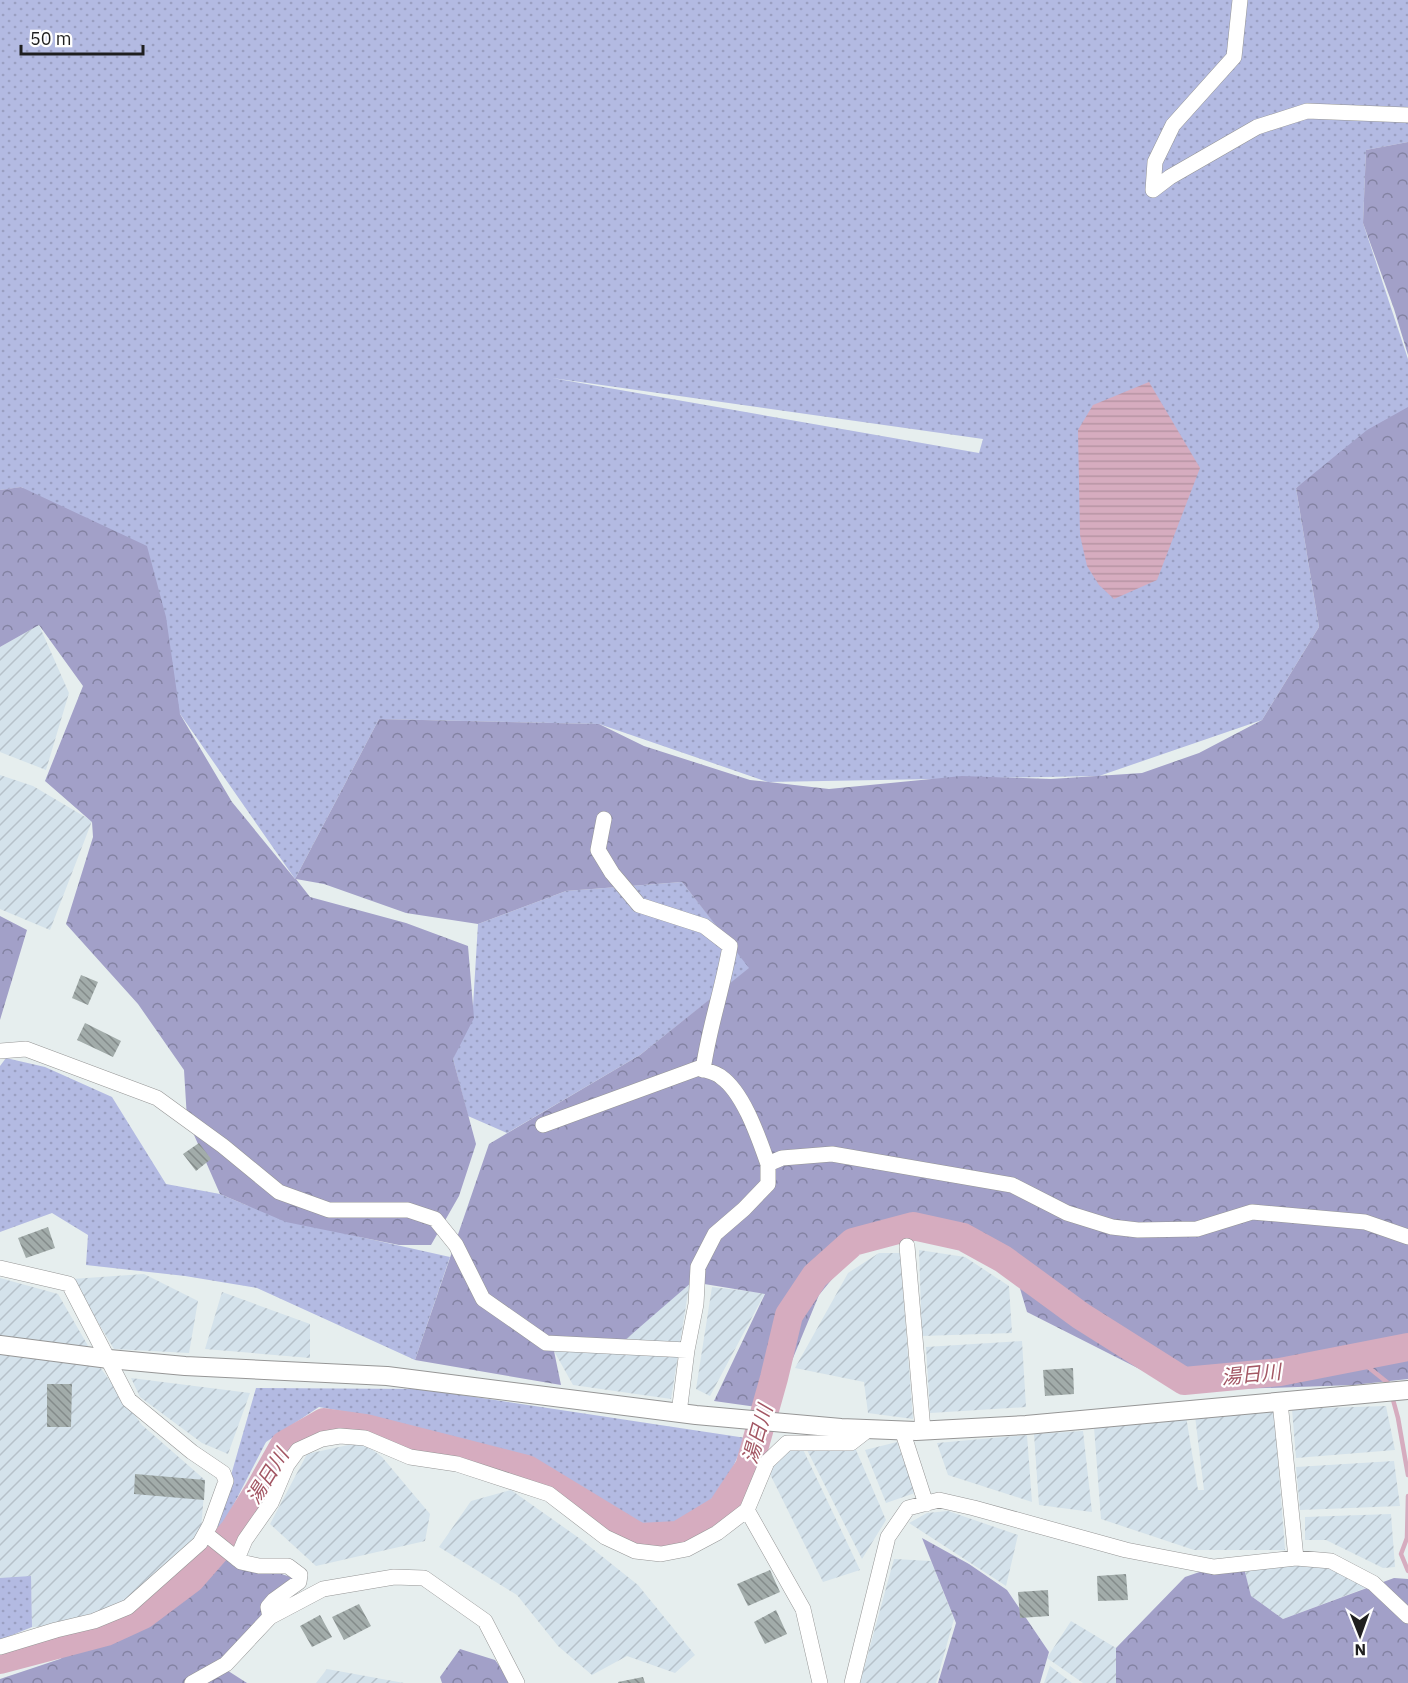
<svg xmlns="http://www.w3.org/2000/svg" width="1408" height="1683" viewBox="0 0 1408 1683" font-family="'IBM Plex Sans','Noto Sans JP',sans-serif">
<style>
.farmland{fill:url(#farmland-furrows)}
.grass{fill:url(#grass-dots);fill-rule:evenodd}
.forest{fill:url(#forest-crowns)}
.water{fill:url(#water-rules)}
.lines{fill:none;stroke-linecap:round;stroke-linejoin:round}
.stream{stroke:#d6acbf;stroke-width:4.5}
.river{stroke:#d6acbf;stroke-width:28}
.building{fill:url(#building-back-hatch)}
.minor-casing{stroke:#969696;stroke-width:16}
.tertiary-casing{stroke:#969696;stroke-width:20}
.minor{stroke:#fff;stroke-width:15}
.tertiary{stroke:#fff;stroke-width:18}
.labels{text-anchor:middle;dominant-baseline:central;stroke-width:4.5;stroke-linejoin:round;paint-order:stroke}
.water-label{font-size:20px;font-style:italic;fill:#a35764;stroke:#fff}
</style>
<defs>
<pattern id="farmland-furrows" width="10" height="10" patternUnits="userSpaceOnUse" patternTransform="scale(1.5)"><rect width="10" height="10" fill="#d4e2eb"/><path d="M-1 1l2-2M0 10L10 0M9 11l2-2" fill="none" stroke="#b6c1c9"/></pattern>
<pattern id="grass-dots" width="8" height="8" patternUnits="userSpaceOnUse" patternTransform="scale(1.5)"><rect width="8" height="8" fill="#b3bae2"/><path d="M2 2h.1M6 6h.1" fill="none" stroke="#9a9fc1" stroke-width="1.8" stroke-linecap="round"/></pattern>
<pattern id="forest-crowns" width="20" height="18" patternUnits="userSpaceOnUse" patternTransform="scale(1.5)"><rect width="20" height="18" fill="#a2a0c8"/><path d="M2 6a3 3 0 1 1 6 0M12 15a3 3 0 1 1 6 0" fill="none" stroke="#8382a2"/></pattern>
<pattern id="water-rules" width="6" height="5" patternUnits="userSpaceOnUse" patternTransform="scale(1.5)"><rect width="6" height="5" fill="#d6acbf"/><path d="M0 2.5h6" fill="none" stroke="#b794a4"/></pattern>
<pattern id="building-back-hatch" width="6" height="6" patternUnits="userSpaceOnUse" patternTransform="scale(1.5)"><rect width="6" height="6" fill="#a2acaa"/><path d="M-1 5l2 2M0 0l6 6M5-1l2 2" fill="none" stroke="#838b8a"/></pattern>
</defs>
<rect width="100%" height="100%" fill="#e6eeee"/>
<path class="farmland" d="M39 625 69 693 46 770 0 752V647Z
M0 775 33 786 92 821 50 930 0 909Z
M919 1250 965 1257 1009 1286 1012 1333 922 1336Z
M879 1253H900L913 1419 868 1413 864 1382 795 1368 848 1273Z
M144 1274 198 1301 189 1353 114 1349 72 1279Z
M0 1278 58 1294 102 1370 142 1425 205 1480 200 1543 138 1598 77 1625 32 1627 31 1584 0 1585Z
M690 1280 671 1399 573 1385 554 1351Z
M712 1287 765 1293 710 1396 696 1389Z
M222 1292 310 1324V1358L205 1349Z
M1022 1341 1026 1407 930 1413 926 1347Z
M131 1378 250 1393 228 1454 202 1443 140 1397Z
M1386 1406 1395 1450 1296 1458 1292 1409Z
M1274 1409 1285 1550H1194L1101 1519 1094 1427 1186 1416 1198 1490H1204L1195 1416Z
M1083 1431 1092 1512 1039 1505 1034 1434Z
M1027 1435 1032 1502 948 1475 937 1443Z
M362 1442 382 1457 430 1514 425 1541 316 1566 270 1524 307 1454Z
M897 1442 915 1493 886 1503 865 1450Z
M800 1443 860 1570 823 1582 769 1472 767 1462Z
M806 1448 856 1450 886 1520 862 1559Z
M1394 1461 1400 1506 1300 1510 1296 1467Z
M511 1490 579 1538 638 1585 695 1655 675 1673 627 1656 592 1675 558 1646 517 1595 439 1547 471 1501Z
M948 1511 1018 1535 1006 1586 909 1523 927 1513Z
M1391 1514 1395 1567 1383 1568 1326 1540H1305V1517Z
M894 1559 931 1561 954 1619 936 1683H860Z
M1331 1561 1371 1586 1283 1619 1251 1596 1243 1564Z
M1071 1621 1116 1648V1683H1083L1047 1658Z
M1050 1666 1072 1683H1044Z
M327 1669 404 1683H316Z"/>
<path class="grass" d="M0 0H1408V142L1366 150 1363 223 1408 359V409L1296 488 1319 627 1262 720 1099 776 768 782 599 724 379 719 295 879 22 487 0 490ZM552 378 983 439 979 453Z
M682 882 750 968 640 1055 507 1133 468 1116 453 1059 473 1006 478 924 566 891Z
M6 1058 45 1067 112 1097 166 1184 220 1194 246 1205 347 1234 450 1257 415 1360 257 1288 185 1276 86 1265 88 1235 52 1213 0 1232V1066Z
M256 1388 422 1389 746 1438 724 1487 689 1520 638 1530 597 1500 521 1460 375 1417 319 1407 266 1442 220 1531 217 1524Z
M31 1576 32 1627 0 1640V1578Z"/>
<path class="forest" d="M1408 142V355L1394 309 1363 223 1366 150Z
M1408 407V1379L1353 1385 1183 1391 1027 1312 1016 1275 913 1226 865 1239 819 1295 772 1409 714 1401 765 1294 692 1282 618 1346 554 1351 561 1385 415 1360 489 1144 640 1055 749 968 682 882 566 891 478 924 406 913 324 884 296 879 310 897 406 923 468 946 474 1018 453 1059 476 1144 459 1196 431 1245H399L286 1222 220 1194 187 1119 184 1070 138 1004 66 924 93 837 92 822 45 781 83 686 39 625 0 647V490L21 487 147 546 166 617 180 714 232 802 295 879 379 719 599 724 644 746 750 780 829 789 962 776 1051 779 1142 773 1199 753 1262 720 1319 627 1296 488 1367 430Z
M0 916 27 930 0 1020Z
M922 1538 969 1564 1007 1590 1049 1652 1040 1683H938L956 1623Z
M219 1554 294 1578 222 1667 247 1683H0V1679L60 1659Z
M1243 1564 1251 1596 1283 1619 1394 1578 1408 1579V1683H1116V1648L1185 1577 1214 1567Z
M460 1649 495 1660 512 1683H442L440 1677Z"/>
<path class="water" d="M1149 382 1200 468 1157 580 1114 599 1099 585 1087 566 1080 535 1078 430 1093 405Z"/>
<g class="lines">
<path class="stream" d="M1280 1372 1363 1363 1388 1383 1390 1387
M1392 1396 1398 1418 1408 1475
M1408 1496 1407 1538 1401 1554 1408 1571"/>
<path class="river" d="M0 1660 106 1632 143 1615 191 1579 234 1530 257 1493 284 1445 324 1422 366 1428 527 1469 639 1537 678 1535 721 1509 749 1467 774 1378 789 1315 815 1276 853 1242 913 1226 963 1237 1003 1259 1081 1316 1184 1381 1280 1372 1408 1347"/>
</g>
<path class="building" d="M81 975 98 982 88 1005 72 998Z
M85 1023 121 1041 113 1057 77 1040Z
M199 1143 211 1159 196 1171 183 1154Z
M48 1227 55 1248 26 1258 18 1238Z
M1073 1368 1074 1394 1045 1396 1043 1370Z
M47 1384H72L71 1427H47Z
M135 1474 205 1480 204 1500 134 1494Z
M770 1570 780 1592 748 1606 737 1584Z
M1126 1574 1128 1600 1098 1601 1097 1576Z
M1048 1590 1049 1616 1020 1618 1018 1592Z
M359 1604 371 1626 344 1640 332 1617Z
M776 1610 787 1634 765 1644 754 1622Z
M320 1615 332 1637 312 1647 300 1626Z
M643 1677 645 1683H618V1682Z"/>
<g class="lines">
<defs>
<path id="minor" d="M1240 0 1234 57 1173 125 1155 162 1153 190 1170 177 1257 127 1307 111 1408 115
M604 819 598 850 612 873 639 905 704 926 730 946C723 988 709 1027 703 1070
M0 1051 26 1049 157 1098 223 1146 279 1192 329 1210H408L435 1219 456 1245 483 1299 546 1343 687 1350
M543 1125 699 1068C706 1071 716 1072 721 1077 744 1093 759 1139 768 1164
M907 1246 923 1430
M0 1268 69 1284 129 1400 192 1452 223 1473 226 1481 210 1525 200 1543 128 1607 94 1621 56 1630 0 1647
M1280 1402 1296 1558
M679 1413 687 1350 696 1304 698 1267 715 1234 744 1209 768 1184V1164L782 1158 832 1154 1012 1185 1067 1213 1112 1227 1138 1230 1197 1229 1252 1212 1365 1222 1408 1237
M902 1430 926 1504
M747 1510 767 1462 787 1443H851L869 1429
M206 1534 241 1562 259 1566H288L300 1575 299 1582 274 1600 268 1607 270 1617
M237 1559 245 1540 271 1503 287 1465 298 1450 322 1439 340 1436 365 1438 410 1457 457 1464 549 1494 605 1537 635 1551 661 1554 687 1549 717 1533 747 1510 803 1609 820 1683
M192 1683 226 1664 270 1617 323 1589 394 1577 424 1578 485 1621 517 1683
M852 1683 888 1537 908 1508 939 1500 974 1508 1126 1550 1214 1567 1296 1558 1331 1561 1373 1583 1408 1616"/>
<path id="tertiary" d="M0 1345 109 1359 185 1366 387 1376 696 1415 841 1428 916 1431 1026 1425 1408 1390"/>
</defs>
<use href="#minor" class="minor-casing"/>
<use href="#tertiary" class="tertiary-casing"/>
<use href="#minor" class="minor"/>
<use href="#tertiary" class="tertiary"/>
</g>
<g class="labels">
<g class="water-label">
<text transform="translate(1251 1374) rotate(-6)">湯日川</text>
<text transform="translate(757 1434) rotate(-74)">湯日川</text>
<text transform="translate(267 1476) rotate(-58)">湯日川</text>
</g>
</g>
<g transform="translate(1360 1635) rotate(179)" stroke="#ffffff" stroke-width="4.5" paint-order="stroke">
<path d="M0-4.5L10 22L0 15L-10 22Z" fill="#1f1f1f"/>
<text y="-9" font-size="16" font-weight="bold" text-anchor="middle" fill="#1f1f1f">N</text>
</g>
<path d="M21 45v9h122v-9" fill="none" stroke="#1f1f1f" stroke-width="3"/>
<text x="30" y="45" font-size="18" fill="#1f1f1f" stroke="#ffffff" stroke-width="4.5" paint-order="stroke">50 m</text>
</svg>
